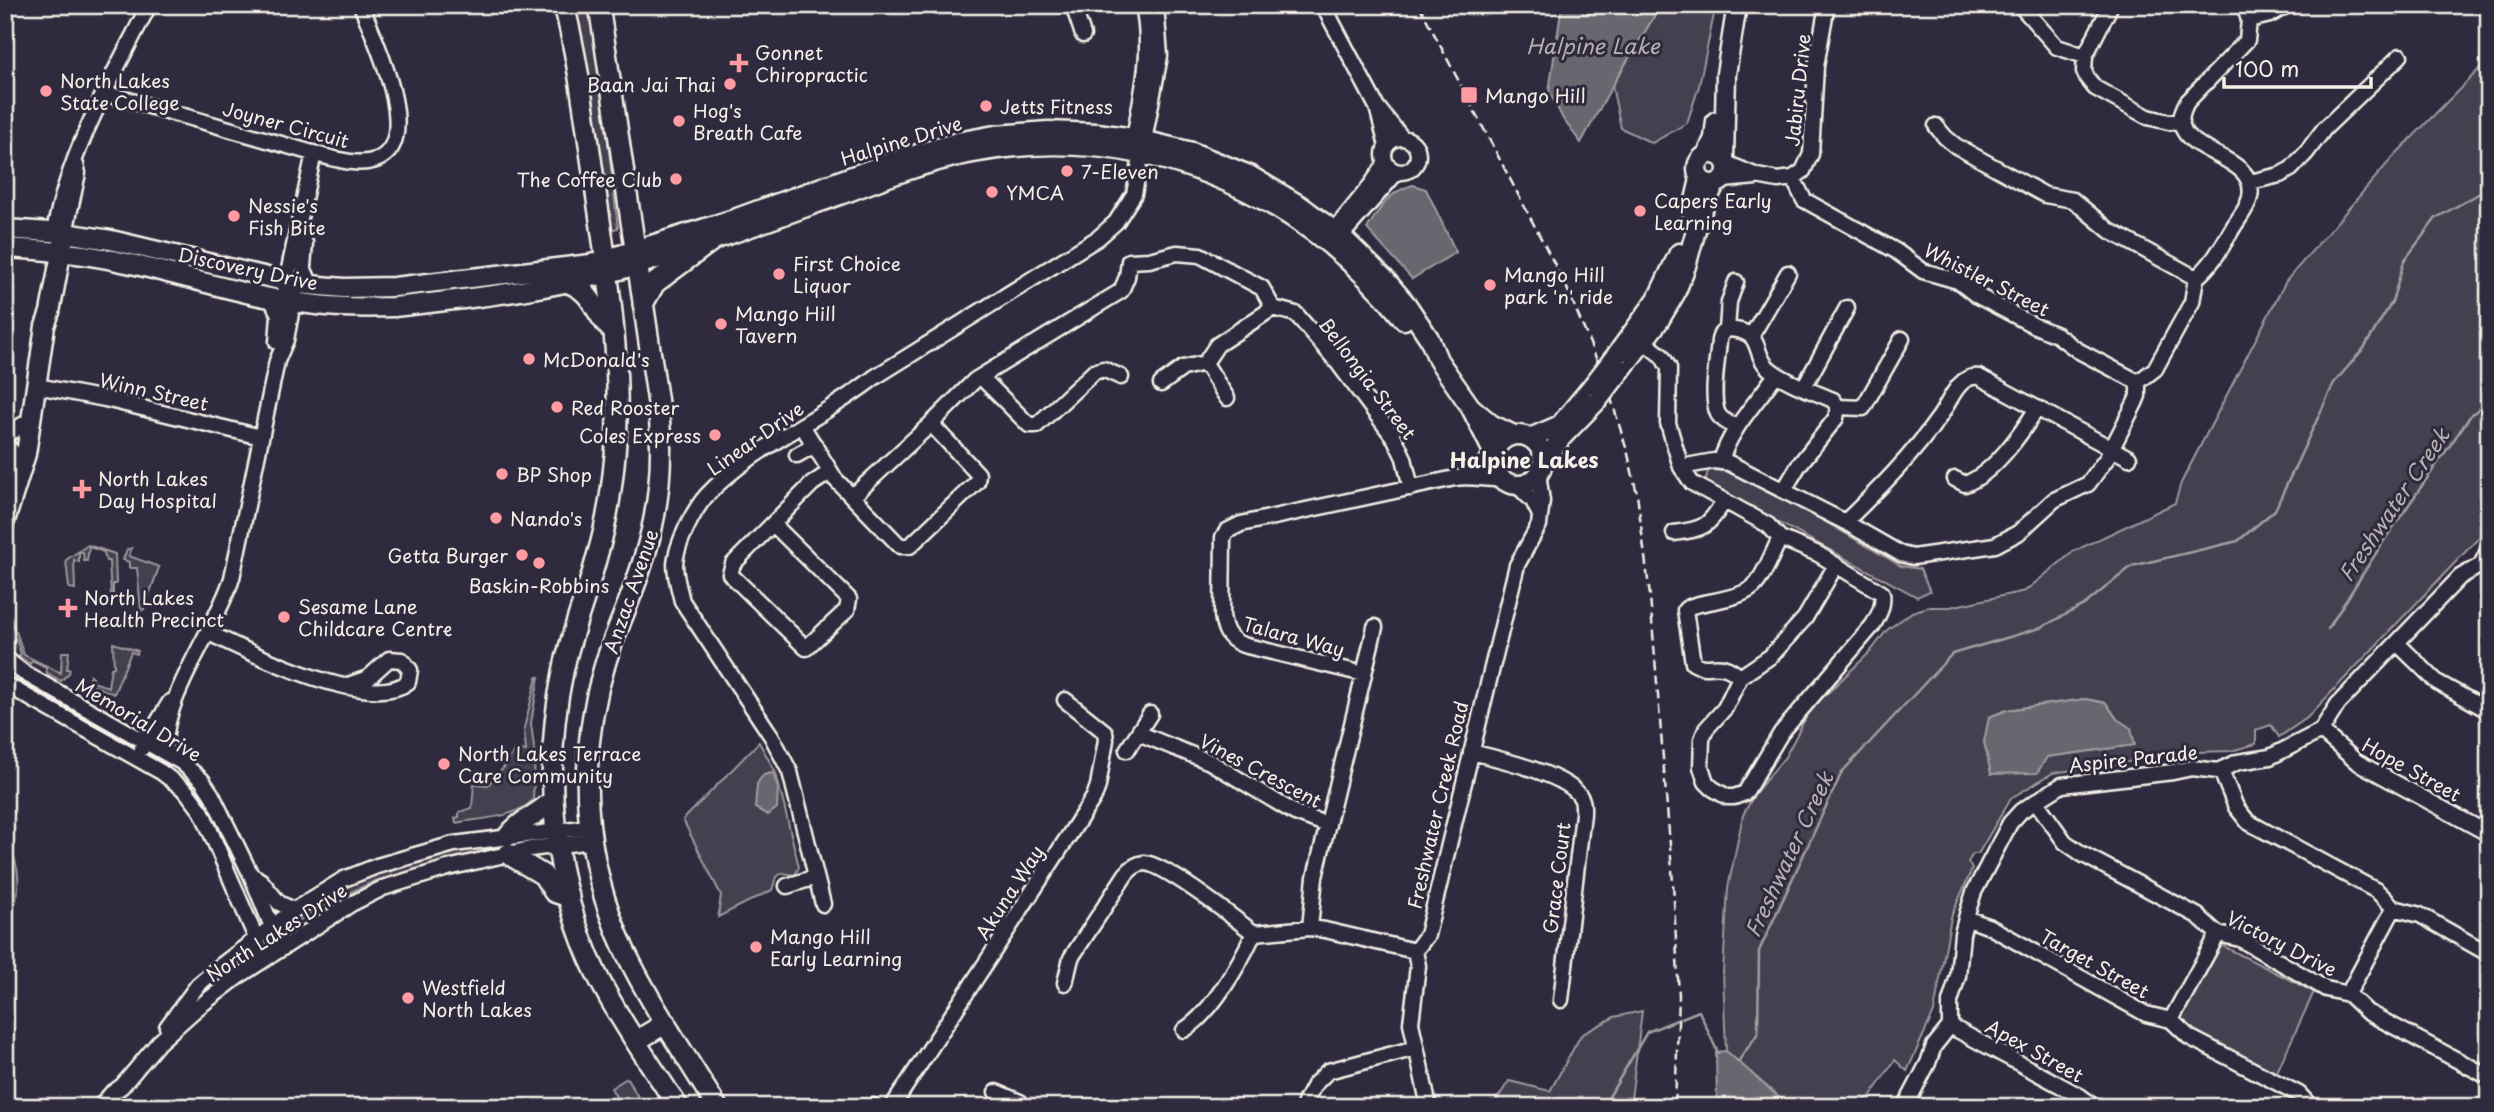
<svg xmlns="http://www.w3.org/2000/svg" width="2494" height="1112" viewBox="0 0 2494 1112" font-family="'Playpen Sans',sans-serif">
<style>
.green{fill:#454050;stroke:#9c989c;stroke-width:2;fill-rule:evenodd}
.water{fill:#6a6670;stroke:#a19ea0;stroke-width:2}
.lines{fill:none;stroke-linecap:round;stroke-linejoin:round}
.stream{stroke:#a19ea0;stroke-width:2.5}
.minor-casing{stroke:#f4f1e8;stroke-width:19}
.major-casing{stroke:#f4f1e8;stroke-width:23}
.highway-casing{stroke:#f4f1e8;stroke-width:24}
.minor{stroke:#2f2a3d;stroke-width:14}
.major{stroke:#2f2a3d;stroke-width:18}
.highway{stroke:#2f2a3d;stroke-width:19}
.rail{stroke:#f4f1e8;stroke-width:2.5;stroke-dasharray:10 5;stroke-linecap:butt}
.major-bridge-casing{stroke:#f4f1e8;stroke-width:23;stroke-linecap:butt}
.major-bridge{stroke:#2f2a3d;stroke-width:18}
.poi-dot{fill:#ff9aa2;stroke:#2f2a3d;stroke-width:2.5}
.labels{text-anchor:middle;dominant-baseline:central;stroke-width:6;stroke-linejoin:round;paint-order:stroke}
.poi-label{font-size:19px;fill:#f4f1e8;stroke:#2f2a3d;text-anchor:start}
.street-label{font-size:19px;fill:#f4f1e8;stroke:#2f2a3d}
.water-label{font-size:21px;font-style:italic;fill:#b6b2b2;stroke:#2f2a3d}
.neighbourhood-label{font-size:21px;font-weight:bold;fill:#f4f1e8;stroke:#2f2a3d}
</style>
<rect width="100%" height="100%" fill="#2f2a3d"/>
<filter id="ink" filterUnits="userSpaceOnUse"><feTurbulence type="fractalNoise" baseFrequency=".0143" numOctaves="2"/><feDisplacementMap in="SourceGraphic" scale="14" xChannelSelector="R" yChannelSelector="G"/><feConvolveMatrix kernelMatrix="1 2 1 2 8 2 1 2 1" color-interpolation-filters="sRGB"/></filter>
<g filter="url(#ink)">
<path class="green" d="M572 5H592L618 228 609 230Z
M1661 5H1716L1699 86 1687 123 1652 143 1621 128 1612 86Z
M2489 59V527L2307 718 2279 737 2271 725 2256 730V744L2231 751 2196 752 2053 773 2011 798 1978 854H1973L1968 862 1972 869 1951 917 1934 1012 1907 1071 1895 1060 1869 1098 1846 1107H1790L1726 1051 1723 972 1728 888 1743 815 1755 793 1785 757 1810 710 1870 652 1887 630 1912 612 1928 607H1950L2025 591 2074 551 2175 503 2181 483 2286 281 2393 157ZM2085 699 2106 703 2134 745 2047 757 1989 717 2007 710Z
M1708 470 1727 471 1819 518 1901 566 1920 569 1930 591 1917 597 1705 483Z
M88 545 115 554 116 584H113V595H111L109 561H106L104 552 89 547 87 561H84L83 552H79V562L74 560 75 589 69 588 66 560Z
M132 548 129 556 159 567 144 609 141 611 137 568H129V562L123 560 127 549Z
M5 584 14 631H16L24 655 61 673 62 652H69L67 669H70L69 673 61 681 47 673 46 668 32 661 30 664 19 656 21 654 16 639 9 640 5 631 9 629 5 608Z
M113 643 138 651 137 654 131 652 114 694 87 683 90 675 92 676 93 682 108 687 111 668 114 667Z
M537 677H539L531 723 535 755 533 800C514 819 481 818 456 823L455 818 459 817V812L472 808 474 784 488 785 506 765 515 749 526 751 524 728Z
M759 742 776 773 799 867 795 875 783 873 776 877 772 890 718 917 721 895 683 820Z
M541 839V842L516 848 459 857 375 881 340 897 288 927 290 921C302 913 313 902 326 895 393 857 465 849 541 839Z
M5 840C23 867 23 897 5 923Z
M2213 941 2314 992 2274 1078 2174 1022Z
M1642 1011 1630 1107H1492L1509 1081 1550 1091 1581 1035 1614 1017Z
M627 1078 644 1107H622L611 1088Z"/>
<path class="water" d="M1562 5H1661L1612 86 1581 143 1563 119 1549 91Z
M1413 185 1426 189 1456 252 1412 279 1367 229C1379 209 1389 191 1413 185Z
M2085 699 2106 703 2117 719 2131 728 2135 745 2047 757 2037 773 1991 774 1984 742 1989 717 2007 710Z
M773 773 778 788 777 808 768 815 755 808 757 784 763 775Z
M1726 1051 1790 1107H1717L1716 1052Z"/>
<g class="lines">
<path class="stream" d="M2328 629 2383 542 2471 415 2489 401
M1737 1061 1738 1062 1758 1033 1759 951 1842 772 1952 654 2040 628 2084 605 2132 566 2238 541 2275 510 2334 383 2364 348 2392 302 2404 261 2436 218 2489 188
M1603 1107 1647 1032 1699 1011 1718 1053"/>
<defs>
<path id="minor" d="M1073 5 1083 35
M1323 5 1377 107 1402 138
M2020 5 2057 47 2085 56
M2111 5 2085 56 2084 71 2087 78 2095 88 2148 117 2169 122 2182 121
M2249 20 2270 15 2287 5
M104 93 323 156C340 160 359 166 376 160 425 142 373 36 361 5
M1377 107 1387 146
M1936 126 1945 137 1956 146 2045 195 2073 200 2110 231 2196 278
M1384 155a17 17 0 1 1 34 0a17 17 0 1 1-34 0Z
M1133 147C1140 93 1154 62 1143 5
M1726 163 1757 176 1778 180 1793 178 1803 171 1811 154 1816 66 1827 5
M1793 178 1804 200 1896 251 1923 271 1958 281 1976 295 2035 326 2057 335 2077 350 2138 382
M1723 180 1756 177
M2250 182 2280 175 2291 169 2306 153 2324 129 2400 56
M54 232C69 151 112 78 149 5
M65 233 78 173 76 165
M1329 237 1371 185 1386 163
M1336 242 1397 172
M305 243 303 267 311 285
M284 292 314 153
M271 298 279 315 277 342
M1727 329 1729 302 1736 282
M1752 335 1788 273
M1637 336 1662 356 1669 368 1668 423 1681 467 1692 483 1768 525 1780 538 1818 554 1882 593C1884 606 1879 614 1873 625L1781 733 1745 793 1734 797H1727L1712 788 1706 782 1701 767 1702 739 1706 729 1725 708 1740 677 1771 656 1805 618 1836 565
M1205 363 1227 398
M981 377 1029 425H1037L1094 372 1103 369 1121 377
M1161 384 1183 368 1205 363 1217 345 1273 308
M37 386 105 399 261 437
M1804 387 1847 308
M1838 407 1863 408 1902 339
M803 427 835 479 900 546H910L977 482 978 474 934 427 935 420 975 380 1121 291 1127 277 1129 261 1149 260 1177 253 1200 255 1262 288 1273 308 1296 314 1338 363 1395 439 1404 458 1411 488
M1736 428C1731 424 1721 420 1718 414 1710 398 1718 358 1719 340L1721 334 1727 329C1768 331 1749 354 1772 371 1789 384 1813 391 1833 400L1838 407 1836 418 1799 465 1784 490
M5 436 32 419
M5 444 24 464
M797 455 815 445
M1721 461C1731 427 1757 403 1776 374
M1681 467 1714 461 1729 463 1845 522 1901 554 1913 557 1995 545 2018 533 2054 500 2088 484 2107 458 2135 403 2138 396V382L2155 369 2192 302 2196 278C2214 263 2222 246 2234 226 2240 217 2248 207 2250 197 2260 148 2156 156 2187 102L2247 40 2249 20 2244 5
M1469 475 1485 462 1493 459
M1955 479 1965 484C1993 474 2022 433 2037 408
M1517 485 1533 501 1540 515
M853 496 935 420
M1845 522C1879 489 1912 456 1940 416 1950 402 1958 374 1979 377L2129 458
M773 524 849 599 847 610 806 648 730 574 733 564 812 484 830 472
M1674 533C1704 529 1708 527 1724 501
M209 633C248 652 370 712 408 682L410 670 402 660 389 659 368 678 345 686
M2398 644 2437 682 2489 711
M5 658 24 673 181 762 202 780 212 795 251 875 281 949
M1364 674 1375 627
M1740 677C1718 657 1710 674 1693 663L1685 610C1692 601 1736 602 1753 587 1763 579 1774 550 1780 538
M5 684 161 772 186 791 202 812 265 959
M2321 731 2357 762 2489 834
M1138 733 1210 762 1295 813 1328 825
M142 748 170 702
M1127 750 1150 714
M166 752C158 705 217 627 232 578L277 361 286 340 295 292
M1471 752C1496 758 1570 775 1581 798 1584 803 1583 809 1583 814L1561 1000
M2221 771 2236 807 2248 822 2377 891 2394 908 2420 915 2489 954
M2037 803 2065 842 2082 854 2198 916 2218 934 2240 939 2326 989 2348 994 2367 1012 2489 1077
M255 877 261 881 279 903 294 910
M787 886 816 877
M823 904 790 772 772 737 682 601C679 589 675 576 675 564 676 545 694 509 707 495 752 447 822 419 875 377L1098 238 1116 222 1134 194 1160 56 1156 5
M1966 918 1990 927 2146 1014 2171 1020 2189 1037 2299 1094 2311 1107
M1310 928 1315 877 1364 674 1243 645C1228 639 1224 630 1222 615L1223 537 1227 531 1241 524 1455 478C1471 475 1485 480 1501 479
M1065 983 1071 958 1126 874C1131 868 1136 864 1144 863 1164 863 1235 919 1254 933L1310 928 1325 930 1415 951
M2348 994 2394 908
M2171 1020 2218 934
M1950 1026 2080 1096 2090 1104 2101 1107
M167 1027 198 985 219 967 294 910 344 879 377 866 454 844 589 827
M1184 1030C1212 1013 1240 963 1254 933
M996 1092 1020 1102 1023 1107
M1305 1102 1314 1085 1328 1071 1416 1048
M873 1106V1107
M100 1107 111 1094 122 1086 159 1042 196 1009 239 976 351 904 383 888 448 868 530 849 591 841
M892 1107 1094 797 1098 786 1106 740 1105 732 1065 700
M1429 1107 1411 1023 1418 966 1415 951 1427 935 1517 565 1539 525 1542 501 1538 474
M1905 1107 1928 1063 1934 1046 1950 1026V1002L1958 976 1962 934 1968 911 1974 892 2010 823 2021 811 2062 785 2173 772 2192 768 2218 771 2238 762 2270 757 2321 731 2338 704 2460 577 2481 565 2489 549"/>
<path id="major" d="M1697 169a15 15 0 1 1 30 0a15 15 0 1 1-30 0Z
M1707 154 1714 138 1716 121
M1724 159 1726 74 1737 5
M1692 213 1700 179
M5 229 65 233 111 240 297 284 344 288 394 287 591 264 734 219 888 163 957 142 995 135 1048 131 1097 133 1134 138 1192 152 1249 175 1301 206 1341 236 1385 279 1407 305 1429 338 1438 360 1470 406 1494 454
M5 248C44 250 83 253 122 262 184 275 245 297 309 304 337 308 365 308 394 307 478 298 565 288 647 262 714 241 781 216 848 192 887 177 927 162 968 154 1136 120 1299 188 1404 320
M1617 354 1657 299 1679 253
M1622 369 1659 321 1675 294 1686 266 1701 212 1715 184
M1472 408 1491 424 1514 435
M1493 460a25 25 0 1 1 50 0a25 25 0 1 1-50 0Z
M1530 438 1560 425 1593 385
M1542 458 1551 452 1562 437 1598 400
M5 521 26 454 45 326 50 312 63 243"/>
<path id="highway" d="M564 5C579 64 586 126 595 186 608 275 623 365 615 455 612 488 607 524 597 556 587 595 571 632 563 672 542 771 552 883 597 975 620 1021 650 1063 678 1107
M599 5 658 403C664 457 660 509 643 561 633 595 617 627 606 661 576 758 582 859 625 951 651 1005 686 1056 717 1107
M566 282C596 292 593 314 613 331
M643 304 655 283 713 240
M508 836C519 821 539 814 553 800
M508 854 543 875 554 892 569 897
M636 1041 666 1023"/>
</defs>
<use href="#minor" class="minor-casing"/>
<use href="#major" class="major-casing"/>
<use href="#highway" class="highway-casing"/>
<use href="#minor" class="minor"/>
<use href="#major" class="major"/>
<use href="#highway" class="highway"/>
<path class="rail" d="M1419 5 1566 286 1606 382 1628 454 1637 494 1650 596 1673 882 1679 996 1675 1107"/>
<defs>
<path id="major-bridge" d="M1593 385 1617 354
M1598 400 1622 369"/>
</defs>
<use href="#major-bridge" class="major-bridge-casing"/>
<use href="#major-bridge" class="major-bridge"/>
</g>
</g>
<g class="poi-dot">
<path d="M735.5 52.5h7v7h7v7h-7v7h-7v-7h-7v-7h7z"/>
<circle cx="730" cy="84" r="7"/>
<circle cx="46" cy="91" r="7"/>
<rect x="1460" y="86" width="18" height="18" rx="3.5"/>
<circle cx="986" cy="106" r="7"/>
<circle cx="679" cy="121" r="7"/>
<circle cx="1067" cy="171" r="7"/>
<circle cx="676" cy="179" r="7"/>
<circle cx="992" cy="192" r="7"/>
<circle cx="1640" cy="211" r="7"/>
<circle cx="234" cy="216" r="7"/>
<circle cx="779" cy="274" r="7"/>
<circle cx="1490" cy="285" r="7"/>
<circle cx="721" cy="324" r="7"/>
<circle cx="529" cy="359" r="7"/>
<circle cx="557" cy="407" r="7"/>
<circle cx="715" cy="435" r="7"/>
<circle cx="502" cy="474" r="7"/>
<path d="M78.5 478.5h7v7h7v7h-7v7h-7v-7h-7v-7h7z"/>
<circle cx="496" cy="518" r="7"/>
<circle cx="522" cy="555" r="7"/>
<circle cx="539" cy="563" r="7"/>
<path d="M64.5 597.5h7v7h7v7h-7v7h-7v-7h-7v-7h7z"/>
<circle cx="284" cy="617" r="7"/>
<circle cx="444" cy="764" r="7"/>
<circle cx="756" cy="947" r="7"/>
<circle cx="408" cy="998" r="7"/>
</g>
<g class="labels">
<g class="poi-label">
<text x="755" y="52">Gonnet<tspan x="755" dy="22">Chiropractic</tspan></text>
<text x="60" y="80">North Lakes<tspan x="60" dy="22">State College</tspan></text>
<text x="716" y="84" text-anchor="end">Baan Jai Thai</text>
<text x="1485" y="95">Mango Hill</text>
<text x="1000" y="106">Jetts Fitness</text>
<text x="693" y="110">Hog's<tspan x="693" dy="22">Breath Cafe</tspan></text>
<text x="1081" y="171">7-Eleven</text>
<text x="662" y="179" text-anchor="end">The Coffee Club</text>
<text x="1006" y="192">YMCA</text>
<text x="1654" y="200">Capers Early<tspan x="1654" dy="22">Learning</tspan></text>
<text x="248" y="205">Nessie's<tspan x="248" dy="22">Fish Bite</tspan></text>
<text x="793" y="263">First Choice<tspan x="793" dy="22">Liquor</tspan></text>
<text x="1504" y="274">Mango Hill<tspan x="1504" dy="22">park 'n' ride</tspan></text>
<text x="735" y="313">Mango Hill<tspan x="735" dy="22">Tavern</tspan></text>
<text x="543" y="359">McDonald's</text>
<text x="571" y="407">Red Rooster</text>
<text x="701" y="435" text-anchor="end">Coles Express</text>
<text x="516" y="474">BP Shop</text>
<text x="98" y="478">North Lakes<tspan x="98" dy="22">Day Hospital</tspan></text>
<text x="510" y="518">Nando's</text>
<text x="508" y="555" text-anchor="end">Getta Burger</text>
<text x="539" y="585" text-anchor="middle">Baskin-Robbins</text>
<text x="84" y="597">North Lakes<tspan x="84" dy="22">Health Precinct</tspan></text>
<text x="298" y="606">Sesame Lane<tspan x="298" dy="22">Childcare Centre</tspan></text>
<text x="458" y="753">North Lakes Terrace<tspan x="458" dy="22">Care Community</tspan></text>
<text x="770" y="936">Mango Hill<tspan x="770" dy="22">Early Learning</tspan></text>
<text x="422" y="987">Westfield<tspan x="422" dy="22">North Lakes</tspan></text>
</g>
<g class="street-label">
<text transform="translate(1797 90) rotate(-84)">Jabiru Drive</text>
<text transform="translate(286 124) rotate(15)">Joyner Circuit</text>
<text transform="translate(901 140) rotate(-17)">Halpine Drive</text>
<text transform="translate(248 268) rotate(12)">Discovery Drive</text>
<text transform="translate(1987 279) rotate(27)">Whistler Street</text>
<text transform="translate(1368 378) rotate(53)">Bellongia Street</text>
<text transform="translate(154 391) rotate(13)">Winn Street</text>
<text transform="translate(755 438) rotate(-35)">Linear Drive</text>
<text transform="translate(630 591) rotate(-71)">Anzac Avenue</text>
<text transform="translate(1294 636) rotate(15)">Talara Way</text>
<text transform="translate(139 719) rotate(31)">Memorial Drive</text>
<text transform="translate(2133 758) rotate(-6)">Aspire Parade</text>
<text transform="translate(2412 769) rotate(29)">Hope Street</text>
<text transform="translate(1261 770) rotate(28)">Vines Crescent</text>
<text transform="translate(1437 805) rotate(-77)">Freshwater Creek Road</text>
<text transform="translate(1556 878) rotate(-83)">Grace Court</text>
<text transform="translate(1009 892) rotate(-57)">Akuna Way</text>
<text transform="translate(276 932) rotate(-33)">North Lakes Drive</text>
<text transform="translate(2282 943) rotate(27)">Victory Drive</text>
<text transform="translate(2095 963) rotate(29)">Target Street</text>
<text transform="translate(2035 1050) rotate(29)">Apex Street</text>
</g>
<g class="water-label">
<text x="1593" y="45">Halpine Lake</text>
<text transform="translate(2393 504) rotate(-56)">Freshwater Creek</text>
<text transform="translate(1788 854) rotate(-65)">Freshwater Creek</text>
</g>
<g class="neighbourhood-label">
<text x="1524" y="459">Halpine Lakes</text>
</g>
</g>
<rect width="2494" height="1112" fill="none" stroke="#2f2a3d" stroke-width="28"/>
<rect x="14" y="14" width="2466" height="1084" fill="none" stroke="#f4f1e8" stroke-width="2.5" filter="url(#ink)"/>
<path d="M2224 77v10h147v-10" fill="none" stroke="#f4f1e8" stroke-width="3.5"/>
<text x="2235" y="77" font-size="21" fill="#f4f1e8" stroke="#2f2a3d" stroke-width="5" paint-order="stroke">100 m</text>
</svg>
